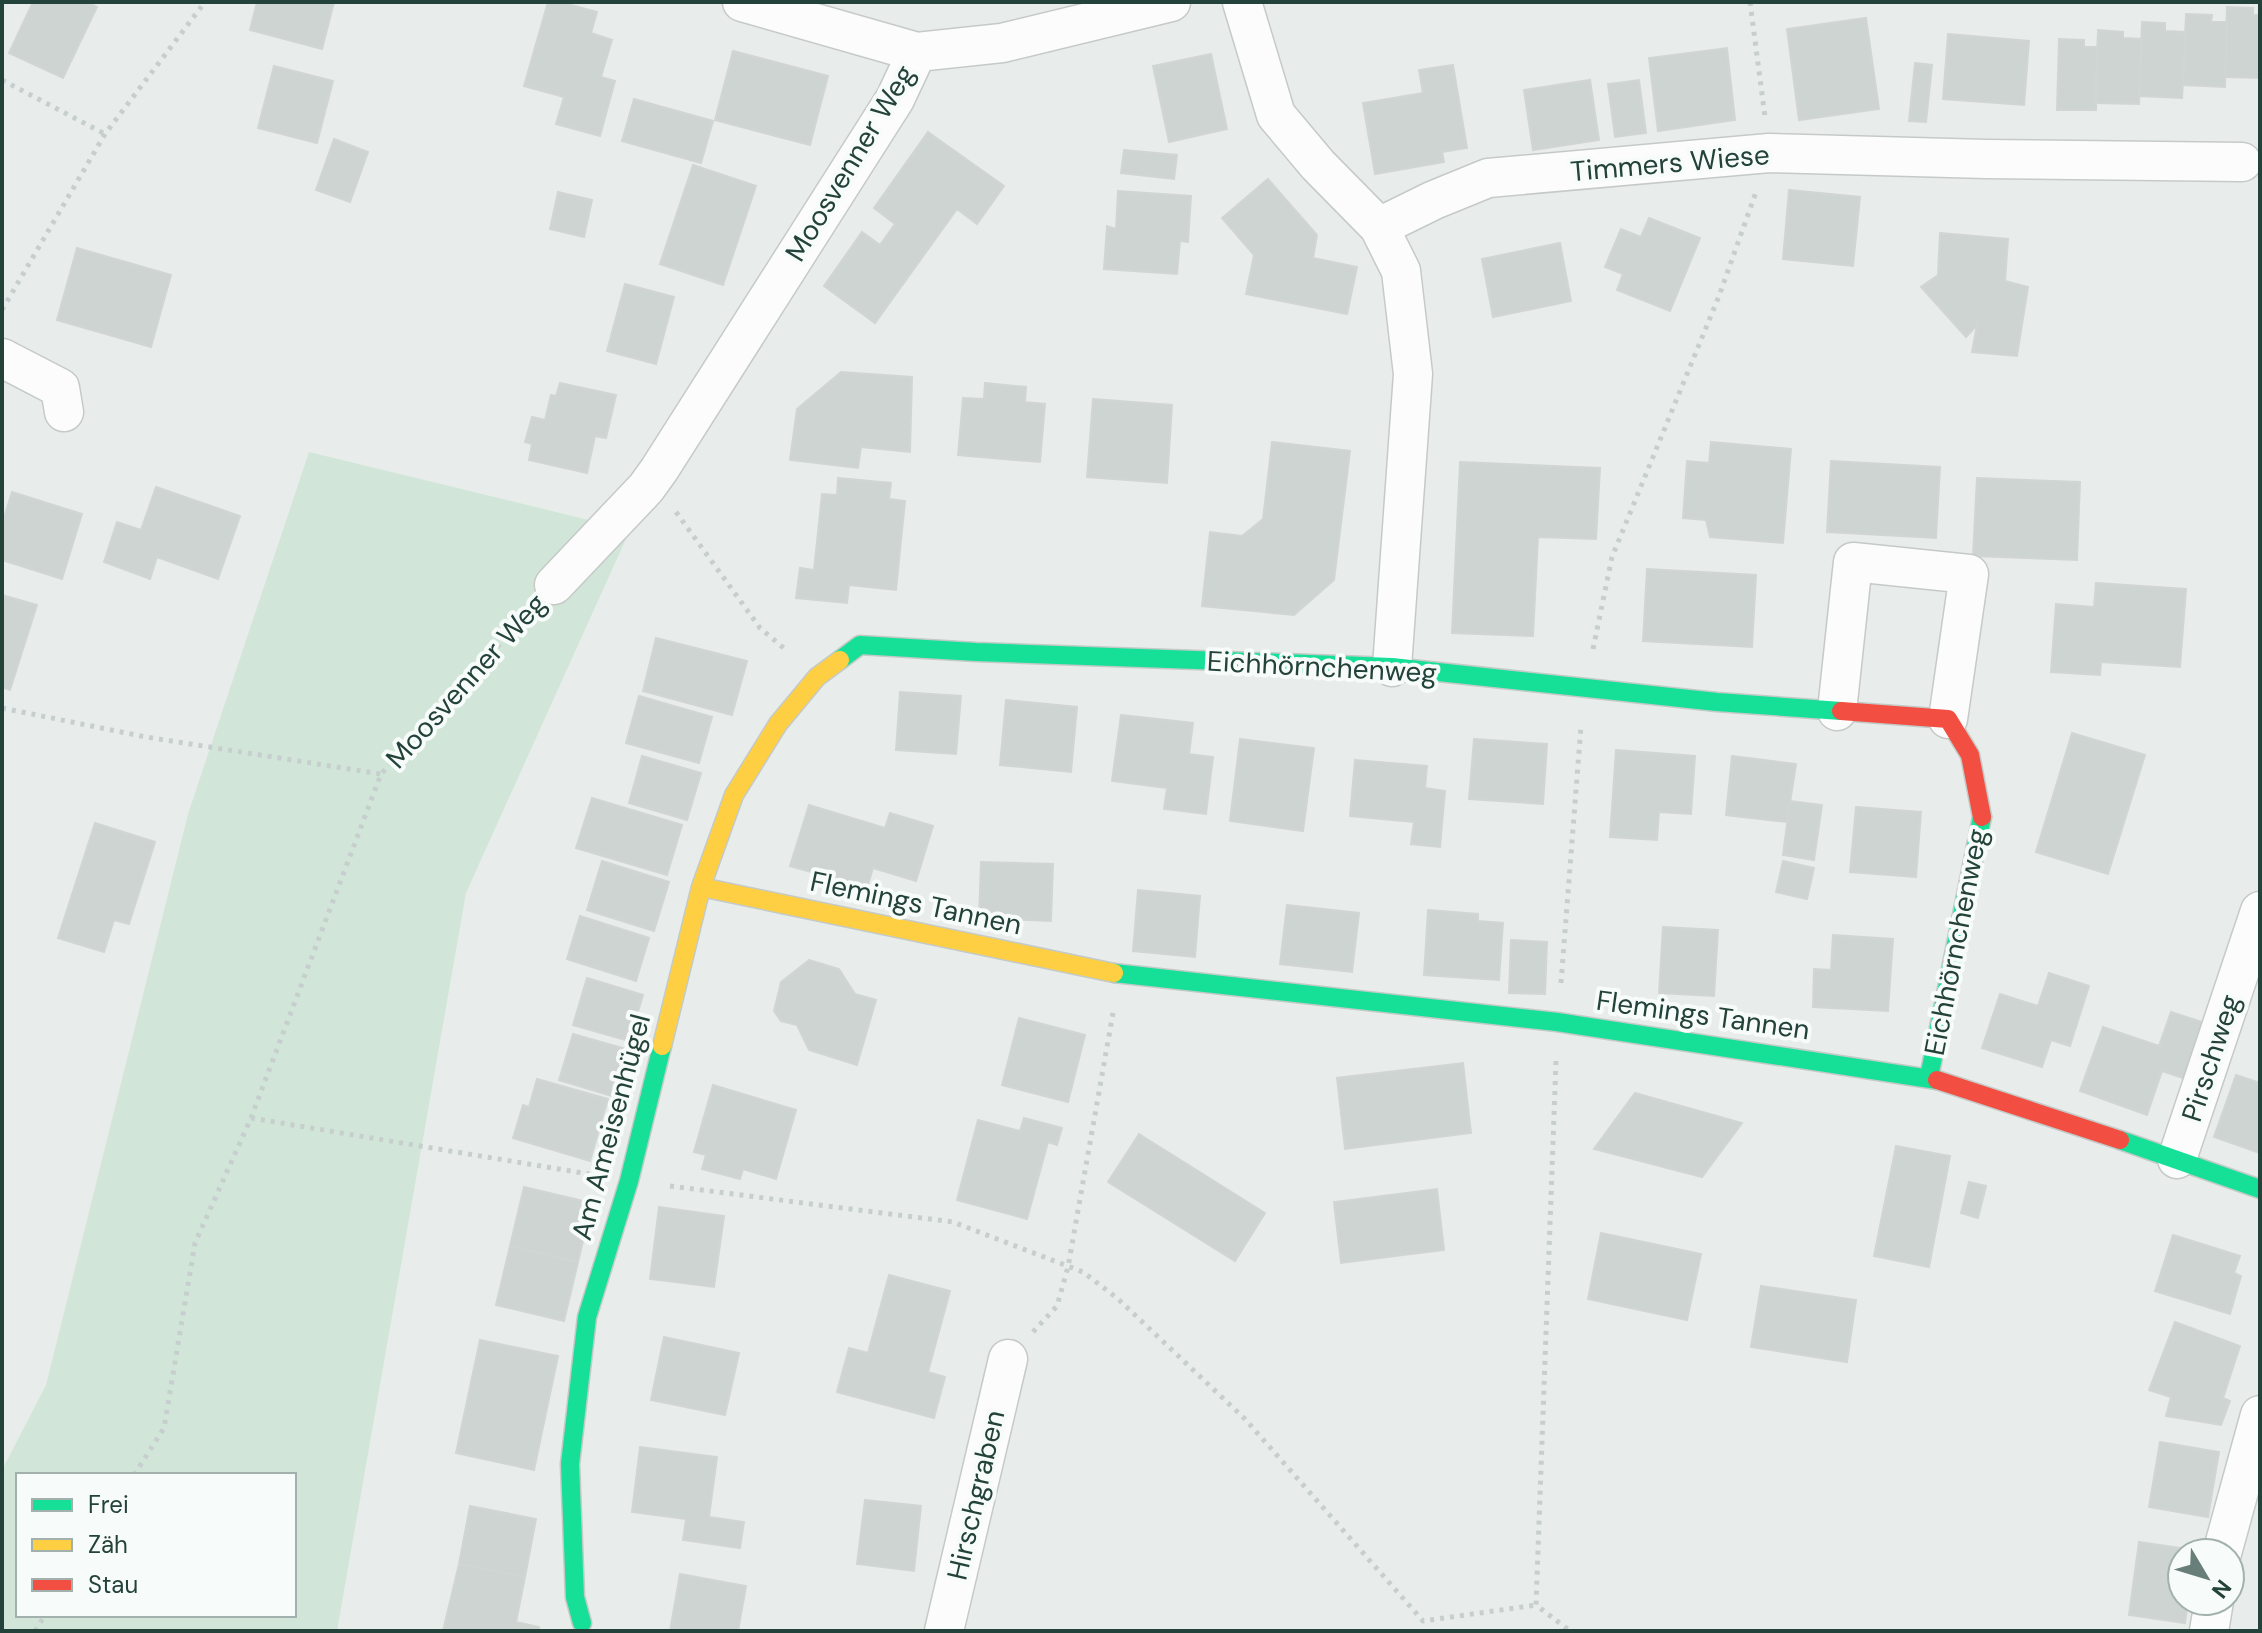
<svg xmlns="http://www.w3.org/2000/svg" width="2262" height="1633" viewBox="0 0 2262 1633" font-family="'DM Sans',sans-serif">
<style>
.green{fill:#d1e6d8;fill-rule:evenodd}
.building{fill:#ced4d2;stroke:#d1d6d4;stroke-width:2}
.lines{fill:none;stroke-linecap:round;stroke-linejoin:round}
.street-casing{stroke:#c5cac8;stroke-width:41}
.fast-casing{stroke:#c3cac8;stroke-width:21}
.slow-casing{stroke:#c3cac8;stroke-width:21}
.jam-casing{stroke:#c3cac8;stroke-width:21}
.path{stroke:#c6cfcd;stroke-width:5;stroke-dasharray:4 6;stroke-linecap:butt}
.street{stroke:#fcfcfc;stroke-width:38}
.fast{stroke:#16e098;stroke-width:18}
.slow{stroke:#ffcf43;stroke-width:18}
.jam{stroke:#f24e42;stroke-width:18}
.labels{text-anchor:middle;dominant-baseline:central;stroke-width:8;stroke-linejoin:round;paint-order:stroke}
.street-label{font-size:28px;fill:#23423a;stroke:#f7fbf9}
</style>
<rect width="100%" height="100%" fill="#e8edeb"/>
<path class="green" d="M309 452 630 530 466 893 337 1631H2V1470L46 1385 188 814ZM18 1475H294V1615H18Z"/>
<path class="building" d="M33 2H87L97 7 63 78 9 53Z
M257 2H334L322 49 250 30Z
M548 2H560L597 12 591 33 612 40 601 77 615 81 600 136 556 124 564 97 524 86Z
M2227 7 2253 8V15H2260V78L2225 77Z
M2186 14 2212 15 2211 22H2227L2225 87 2183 85Z
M1866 18 1879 109 1799 120 1787 29Z
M2142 22 2165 23V31L2186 32 2182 98 2139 96Z
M2098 30 2123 32V38L2142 39 2139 104 2095 103Z
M1948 34 2029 41 2024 105 1943 99Z
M2059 39 2084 40V47H2097L2096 110H2057Z
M1727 48 1735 120 1658 131 1649 58Z
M733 51 828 76 810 145 715 120Z
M1211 54 1227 129 1169 142 1153 66Z
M1915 63 1932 65 1926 122 1909 121Z
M1453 65 1467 148 1442 152 1444 162 1375 174 1363 103 1423 93 1419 70Z
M274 66 333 81 317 143 258 128Z
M1590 80 1599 140 1533 150 1524 90Z
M1639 80 1646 133 1615 137 1608 84Z
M634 99 713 121 701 163 622 141Z
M928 132 1004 186 977 224 957 209 875 323 824 286 862 232 880 245 895 224 874 208Z
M334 139 368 152 350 202 316 190Z
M1124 150 1177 155 1174 179 1121 173Z
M693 165 756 186 723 285 660 264Z
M1268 179 1317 235 1313 258 1357 267 1347 314 1246 294 1254 255 1222 218Z
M1789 190 1860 197 1853 266 1783 259Z
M1118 191 1191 196 1188 242 1180 241 1177 274 1104 269 1107 226 1116 229Z
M558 192 592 200 584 237 550 229Z
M1649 218 1700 238 1670 311 1617 290 1623 274 1605 267 1621 229 1641 237Z
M1940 233 2008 239 2005 281 2028 287 2017 356 1972 352 1977 325 1966 337 1921 287 1938 275Z
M1560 243 1571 301 1493 317 1482 259Z
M77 248 171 275 151 347 57 320Z
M625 284 674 297 656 364 607 351Z
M841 372 912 377 910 452 861 447 858 468 790 460 797 409Z
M560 383 616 395 606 438 595 436 587 473 529 460 532 444 525 442 532 417 545 420 551 395 556 396Z
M985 383 1026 387 1025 402 1045 404 1040 462 958 455 963 398 984 399Z
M1093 399 1172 405 1167 483 1087 477Z
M1272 442 1350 451 1334 580 1294 615 1202 606 1210 532 1242 536 1263 519Z
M1711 442 1791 449 1783 543 1710 537 1706 520 1683 518 1687 461 1709 463Z
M1831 461 1940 467 1936 538 1827 532Z
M1460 462 1600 468 1596 539 1538 537 1533 636 1452 633Z
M838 478 891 483 889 499 905 501 896 590 849 585 847 603 796 598 800 568 814 570 822 494 837 495Z
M1977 478 2080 482 2077 560 1973 556Z
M156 487 240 516 218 579 157 557 150 579 104 562 117 522 141 530Z
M12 492 82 514 62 579 2 560V524Z
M1647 569 1756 575 1752 647 1643 641Z
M2096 583 2186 589 2180 667 2101 662 2100 675 2051 672 2056 604 2094 607Z
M2 595 37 605 10 690 2 687Z
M656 638 747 661 732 715 643 691Z
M900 692 961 696 956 754 896 750Z
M639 696 712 717 699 763 626 743Z
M1006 700 1077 707 1071 772 1000 765Z
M1121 715 1193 723 1189 754 1213 757 1206 814 1164 809 1167 788 1112 781Z
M2072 733 2145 755 2108 874 2036 852Z
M1240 739 1314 748 1303 831 1230 821Z
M1474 739 1547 744 1543 804 1469 799Z
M1616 750 1695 756 1691 814 1659 812 1657 840 1610 837Z
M642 756 701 773 687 820 629 803Z
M1732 756 1796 764 1787 822 1726 815Z
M1355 760 1427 766 1425 788 1445 791 1440 847 1411 844 1414 822 1350 816Z
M592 798 682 825 667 875 576 848Z
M1790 801 1822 805 1814 860 1783 855Z
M809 805 885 828 890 813 933 826 916 881 873 868 867 888 790 866Z
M1856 807 1921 812 1916 877 1850 872Z
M95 823 155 842 129 924 114 920 104 952 58 938Z
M602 861 669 882 654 931 587 910Z
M1783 861 1814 868 1807 899 1776 892Z
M981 862 1053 864 1051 921 979 918Z
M1138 890 1200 896 1195 957 1133 951Z
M1287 905 1359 913 1352 972 1280 964Z
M1428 910 1478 914V921L1503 923 1499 980 1424 975Z
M580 916 649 938 636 981 567 959Z
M1663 927 1718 930 1714 996 1659 993Z
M1833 935 1893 939 1888 1011 1813 1007 1814 969 1831 970Z
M1511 940 1547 942 1545 994 1509 993Z
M809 960 839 969 855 994 876 1000 857 1065 809 1050 797 1025 781 1021 774 1011 781 982Z
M2049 973 2089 986 2070 1046 2051 1040 2042 1067 1982 1048 2000 994 2038 1006Z
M587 978 643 995 629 1041 573 1025Z
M2171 1012 2205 1023 2186 1079 2162 1071 2147 1115 2080 1091 2103 1027 2159 1046Z
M1019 1018 1085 1035 1068 1102 1002 1085Z
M573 1034 629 1050 615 1097 559 1080Z
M1463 1063 1471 1133 1345 1149 1337 1078Z
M2236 1075 2260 1083V1153L2214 1137Z
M537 1079 608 1099 590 1161 513 1138 523 1105 529 1107Z
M713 1085 796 1110 776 1179 743 1169 740 1179 702 1169 706 1155 694 1152Z
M1635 1093 1742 1123 1702 1177 1594 1149Z
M1024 1118 1062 1128 1057 1145 1048 1142 1027 1219 957 1200 978 1120 1020 1131Z
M1139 1134 1265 1213 1235 1261 1108 1182Z
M1896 1146 1950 1156 1929 1267 1874 1256Z
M1969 1182 1986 1186 1978 1218 1961 1213Z
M524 1187 592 1203 578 1262 510 1246Z
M1437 1189 1444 1250 1341 1263 1334 1202Z
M659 1207 724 1216 714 1287 650 1279Z
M1601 1233 1701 1254 1687 1320 1588 1299Z
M2173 1235 2240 1256 2234 1273 2241 1276 2230 1314 2155 1291Z
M510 1246 578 1262 564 1321 496 1305Z
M889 1275 950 1291 928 1372 945 1377 934 1418 837 1392 849 1348 868 1353Z
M1761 1286 1856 1300 1847 1362 1751 1347Z
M2175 1322 2240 1346 2223 1398 2230 1401 2221 1425 2166 1416 2171 1397 2149 1390Z
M664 1337 739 1353 725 1415 651 1400Z
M480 1340 558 1356 534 1470 456 1453Z
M2160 1442 2219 1452 2208 1517 2149 1507Z
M640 1447 717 1457 709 1517 744 1522 740 1548 683 1540 686 1519 632 1512Z
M865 1500 921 1506 914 1571 857 1564Z
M470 1506 536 1519 525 1577 459 1564Z
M2139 1542 2195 1550V1553H2182V1601H2188L2185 1623 2129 1615Z
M459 1564 525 1577 516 1622 539 1627V1631H443Z
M680 1574 746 1586 738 1631H670Z"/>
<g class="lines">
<defs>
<path id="street" d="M742 2 917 52 1002 43 1171 2
M1242 2 1276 115 1318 165 1379 227 1401 271 1413 374 1392 667
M1379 227 1434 200 1488 178 1769 153 1986 159 2242 162
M2 358 60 388 64 412
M554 585 646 488 659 470 895 99 917 52
M1837 711 1853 562 1969 574 1948 719
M2177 1159 2260 911
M2222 1553 2260 1415
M944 1631 1008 1359
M2209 1631 2214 1601"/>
<path id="fast" d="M840 660 860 645 976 652 1392 667 1717 702 1841 711
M1114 973 1557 1022 1937 1080
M1929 1077 1982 817
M2120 1140 2260 1189
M582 1623 575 1597 570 1464 587 1317 629 1181 662 1046"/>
<path id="slow" d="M701 887 1114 973
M662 1046 701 887 734 795 778 724 817 677 840 660"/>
<path id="jam" d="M1841 711 1948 719 1970 755 1982 817
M1937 1080 2120 1140"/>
</defs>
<use href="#street" class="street-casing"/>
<use href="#fast" class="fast-casing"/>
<use href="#slow" class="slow-casing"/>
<use href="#jam" class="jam-casing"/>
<path class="path" d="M1750 2 1765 117
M2 80 105 134
M2 310 105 134 205 2
M676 512 760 628 786 650
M1593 649 1612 557 1719 296 1756 192
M2 708 146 737 381 774
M1561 983 1581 726
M1556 1061 1536 1605 1570 1631
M251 1118 589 1174
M670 1186 953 1222 1083 1272 1117 1298 1245 1419 1423 1621 1536 1605
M1033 1332 1057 1306 1068 1267 1113 1013
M134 1475 164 1428 195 1243 251 1118 381 774 529 612
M35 1631 45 1615"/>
<use href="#street" class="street"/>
<use href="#fast" class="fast"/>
<use href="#slow" class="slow"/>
<use href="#jam" class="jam"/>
</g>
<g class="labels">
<g class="street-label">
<text transform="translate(850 163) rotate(-59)">Moosvenner Weg</text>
<text transform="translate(1670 163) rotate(-5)">Timmers Wiese</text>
<text transform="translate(1322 667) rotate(3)">Eichhörnchenweg</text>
<text transform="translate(466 681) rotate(-48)">Moosvenner Weg</text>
<text transform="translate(916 903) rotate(12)">Flemings Tannen</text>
<text transform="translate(1956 942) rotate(-79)">Eichhörnchenweg</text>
<text transform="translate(1703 1015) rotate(8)">Flemings Tannen</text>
<text transform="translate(2211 1058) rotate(-72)">Pirschweg</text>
<text transform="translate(611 1127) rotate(-75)">Am Ameisenhügel</text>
<text transform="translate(976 1495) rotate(-77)">Hirschgraben</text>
</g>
</g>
<rect width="2262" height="1633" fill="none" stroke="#23423a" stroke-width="8"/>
<rect x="16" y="1473" width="280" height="144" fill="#f7fbf9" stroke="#a2b1ad" stroke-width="2"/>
<rect x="32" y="1499" width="40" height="12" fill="#16e098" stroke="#a2b1ad" stroke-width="2"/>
<text x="88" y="1513" font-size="24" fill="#23423a">Frei</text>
<rect x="32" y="1539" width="40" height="12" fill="#ffcf43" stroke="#a2b1ad" stroke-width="2"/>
<text x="88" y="1553" font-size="24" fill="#23423a">Zäh</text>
<rect x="32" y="1579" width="40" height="12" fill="#f24e42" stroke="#a2b1ad" stroke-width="2"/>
<text x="88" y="1593" font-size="24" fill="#23423a">Stau</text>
<g transform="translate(2206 1577) rotate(128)"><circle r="38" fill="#f7fbf9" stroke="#a2b1ad" stroke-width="2"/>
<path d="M0-6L14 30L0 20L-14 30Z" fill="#687e78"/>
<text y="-12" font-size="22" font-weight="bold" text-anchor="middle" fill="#23423a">N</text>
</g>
</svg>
